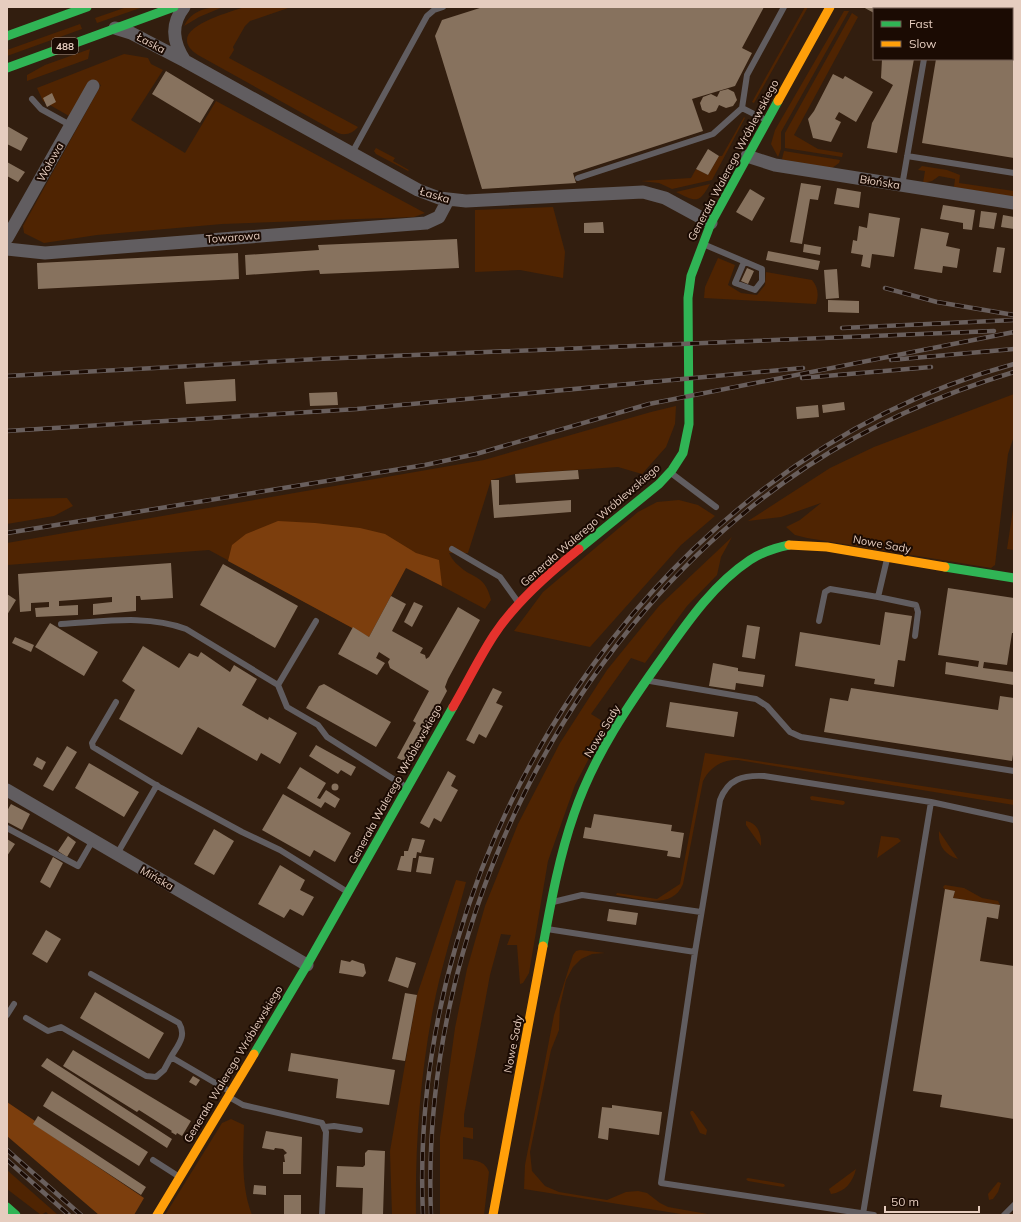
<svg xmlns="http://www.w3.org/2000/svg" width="1021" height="1222" viewBox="0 0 1021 1222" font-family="Mulish,sans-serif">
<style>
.green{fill:#4f2402}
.forest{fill:#7c3e0d}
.building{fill:#87725e}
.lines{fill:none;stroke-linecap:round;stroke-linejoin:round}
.lane{stroke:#615d60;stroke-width:6}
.street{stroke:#615d60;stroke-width:13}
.fast{stroke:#30b455;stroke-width:9}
.slow{stroke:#ff9f0a;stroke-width:9}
.jam{stroke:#e5322d;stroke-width:9}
.rail-casing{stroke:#695f5d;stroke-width:4.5}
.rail{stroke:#1b0b03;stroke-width:3;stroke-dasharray:9;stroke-linecap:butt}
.labels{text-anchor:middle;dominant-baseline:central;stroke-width:4;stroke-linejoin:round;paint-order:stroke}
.shield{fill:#1b0b03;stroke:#a99387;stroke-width:1}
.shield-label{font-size:10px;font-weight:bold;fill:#e6cdbf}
.street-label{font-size:11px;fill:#e6cdbf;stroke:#1b0b03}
</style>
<rect width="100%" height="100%" fill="#321e0f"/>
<path class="green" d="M127 7H143L97 23 95 18Z
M223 7 199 17 184 26C192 10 207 7 223 7Z
M245 7H291L250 21 245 26 233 47 234 50 229 58 358 127C353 133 346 136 338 133L198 55C161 30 227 13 245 7Z
M805 7H808L754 103 752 102Z
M844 11H849L781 132V149L778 157 771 144 775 130Z
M852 13 858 17 794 135 818 149 843 153 842 157 785 148V133Z
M80 24 82 29 7 56V50Z
M90 49 88 59 27 81V75L45 65Z
M124 54 148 58 151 64 163 70 131 120 185 153 216 101 425 213 414 217 222 224 97 235 44 243 24 233 23 226 101 85 91 80 69 116 43 101 37 88Z
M744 117 745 118 712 180 672 189 659 183 641 181 691 178 696 169 708 175 719 156H722Z
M376 148 395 158 393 161 409 170 408 171 376 154 374 151Z
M784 151 840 160 839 163 832 168 785 160 782 159Z
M922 166 947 170 960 175 959 183 1014 191V197L954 187 955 179 939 176 932 181 923 183 925 171 918 170Z
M710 184C699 204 696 202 676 192Z
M553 207 565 252 563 278 520 270 475 272V210Z
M718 258 735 265 728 285 741 293 757 295 765 285 766 272 812 280C818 287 819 295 816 304L704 298 705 287Z
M1014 394V436L1008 454 995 565 991 568 807 538 795 535 786 527 800 520 821 503 781 517 748 521 830 468 874 447Z
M676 406 675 424 666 447 642 474 618 467 515 474 491 480 468 553H449C451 557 454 562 458 565 473 580 484 573 491 600L485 609 406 567 369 637 209 550 7 565V543L484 460 651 412Z
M67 498 73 506 54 516 7 524V499Z
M679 500 698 505 715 516 681 545 590 647 514 631 543 592 638 512 657 502Z
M1014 503V550L1007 549Z
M732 537 721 557 717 575 687 606 645 663 631 658 591 714 607 724 575 785 548 861 529 973 523 983 520 984 517 945H507L511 935 501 934 490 975 464 1115V1127L473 1128V1139L463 1137V1159C473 1160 485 1160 489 1172L484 1215H440V1137L455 1028 467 969 485 906 518 824 560 743 607 670 659 606Z
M705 753 1014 800V805L738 760C723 759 710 767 703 781L683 884C672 911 638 898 616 895L617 893 657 899 680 884Z
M812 796 844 801 845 803 843 805 811 800 810 797Z
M746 821C758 823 762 835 761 846L746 825Z
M939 831 958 859C944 854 938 845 939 831Z
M881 836 898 838 901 841 877 858Z
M456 880 466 882C455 924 441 967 433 1009 420 1077 415 1146 416 1215H392L390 1151 417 995Z
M945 885 964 888 982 898 998 901 1000 905 953 898 955 891 945 890 943 887Z
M580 950 605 953 592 954 581 959 573 967 566 980 560 1006 559 1030 551 1050 530 1152 532 1171 545 1186 559 1192 607 1200 626 1192 638 1191 647 1193 660 1203 668 1207 713 1215H687L524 1189 525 1165 554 1015 573 955 576 951Z
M691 1111H693L707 1130 706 1135 700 1133 690 1113Z
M231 1119 244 1125C243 1155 241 1187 252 1215H165L222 1123Z
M856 1169C853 1182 845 1192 831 1194L829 1189Z
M7 1170 58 1215H49L46 1212 41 1215 7 1189Z
M748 1178 784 1184 785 1186 783 1187 748 1181 746 1179Z
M998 1182 1001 1183 998 1192 993 1199 989 1200 988 1194Z"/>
<path class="forest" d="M278 521 315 523 360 528 385 534 416 553 439 560 442 586 406 568 369 637 228 561 232 545 246 534Z
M7 1102 35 1121 34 1124 144 1198 134 1215H99L7 1136Z"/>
<path class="building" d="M483 7H764L742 48 752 53 735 86 692 99 703 131 573 173 576 183 482 189 435 36 442 20Z
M863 7H893L897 9H874V13Z
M1012 41H1014V158L922 143 936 59H1012Z
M882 59H914L897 153 867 148 872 123 893 85 881 78Z
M166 71 214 100 200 123 152 94Z
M833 74 843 79 845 76 873 92 856 122 839 112 835 119 841 122 831 142 813 138 808 119 814 111Z
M728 89 734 92 737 100 733 106 726 108 719 105 716 111 709 113 702 110 700 103 703 97 711 94 717 97 720 91Z
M52 93 56 102 47 107 43 98Z
M7 126 28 138 21 151 7 144Z
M708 149 719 156 708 175 696 169Z
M7 162 25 172 18 182 7 176Z
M801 183 821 186 818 200 810 199 802 244 790 242Z
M837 188 861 192 859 208 834 204Z
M750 189 765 198 752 221 736 212Z
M943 205 975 210 972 230 963 229V223L940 219Z
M981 211 997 213 994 229 979 227Z
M869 213 900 218 894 257 872 254 870 268 861 266 863 255 851 253 853 240 857 241 859 226 867 228Z
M1003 215 1014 217V229L1001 227Z
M603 222 604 233H584V223Z
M921 228 949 233 946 246 960 249 957 268 943 266 942 273 914 269Z
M457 239 459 268 320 274 319 270 246 275 245 255 319 250 318 245Z
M804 244 821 247 820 255 803 252Z
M997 247 1005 248 1001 273 993 272Z
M768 251 820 261 818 270 766 260Z
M238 253 239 279 38 289 37 263Z
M747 268 754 271 748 284 741 281Z
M837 269 839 298 826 299 824 270Z
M828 300 859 301V313L828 312Z
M235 379 236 401 186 404 184 382Z
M337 392 338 405 310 406 309 393Z
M844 402 845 410 823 413 822 405Z
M818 405 819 417 797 419 796 407Z
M578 470 579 479 516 483 515 474Z
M491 480H499V505L571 500V512L494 518Z
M171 563 173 598 141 600 140 596H136V611L93 615V604L112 602V597L59 601V606L78 605V615L36 617 35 608 49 607V602L31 603V611L20 612 18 574Z
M223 564 298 606 275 648 200 605Z
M948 588 1014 598V633H1012L1007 665 984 662 983 668 1014 672V685L945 674 946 662 978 667 979 661 938 655Z
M7 594 16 600 7 615Z
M391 596 406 604 392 631 423 648 420 653 425 655 426 659 429 657 458 607 480 620 448 679 445 687 447 691 408 763 397 758 416 723 413 721 429 691 390 668 388 662 390 659 379 652 376 658 385 663 377 675 338 654 353 627 369 637Z
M414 602 423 606 412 627 404 622Z
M885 612 912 616 905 661 898 660 894 687 874 684 875 679 795 666 800 632 880 645Z
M50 623 98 652 84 676 35 647Z
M747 625 760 627 755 659 742 657Z
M15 637 34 645 31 652 12 643Z
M143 646 179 668 189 653 198 657 201 652 230 672 234 665 257 679 242 705 268 720 269 717 297 733 280 764 261 753 257 761 198 727 182 755 119 719 135 690 122 681Z
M713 663 738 668V671L765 675 763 687 736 683 735 690 709 686Z
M324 684 391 722 376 747 306 708 319 686Z
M493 688 502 692 496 703 503 706 486 738 479 734 474 744 466 740Z
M851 688 998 710 1000 696 1014 698V748L1012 761 824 732 830 698 848 701Z
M670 702 738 712 734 737 666 727Z
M316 745 356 767 351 776 341 770 338 774 309 756Z
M67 746 77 752 53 791 43 786Z
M37 757 46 762 42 770 33 765Z
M89 763 139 792 124 817 75 788Z
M300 767 326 783 317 798 320 799 326 790 340 799 335 808 325 802 321 808 287 788Z
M448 771 456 776 451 786 458 790 441 822 434 818 429 828 420 823Z
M331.5 787a3.5 3.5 0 1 1 7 0a3.5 3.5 0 1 1-7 0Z
M283 794 351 833 335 862 314 850 310 857 262 830Z
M11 804 30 814 22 830 7 822V811Z
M594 814 672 825 671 831 684 833 680 858 667 856 668 851 583 838 585 827 591 828Z
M214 829 234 841 214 875 194 864Z
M68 836 76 842 67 857 58 851Z
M412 838 425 840 421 853 417 852 416 858H413L411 872 397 870 401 856H404V851H408Z
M7 839 15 844 7 856Z
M419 856 434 858 431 874 416 872Z
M53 857 63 863 50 888 40 882Z
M280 865 305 880 300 890 314 897 303 916 290 909 284 918 258 904Z
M945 889 955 891 953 898 1000 905 998 919 987 917 980 961 1014 966V1119L940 1107 942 1095 913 1091Z
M609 909 638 913 636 925 607 921Z
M46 930 61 939 47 963 32 954Z
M396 957 416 963 408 988 388 981Z
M341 960 350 962 352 960 364 964 366 973 363 977 339 973Z
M95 992 164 1033 149 1059 80 1018Z
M405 993 417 995 405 1061 392 1059Z
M73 1050 191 1121 182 1136 177 1133 176 1135 171 1132 172 1131 139 1110 137 1112 63 1066Z
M291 1053 395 1070 389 1105 336 1098 338 1079 288 1071Z
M47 1058 172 1139 167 1148 41 1066Z
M193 1076 200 1080 196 1086 189 1082Z
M52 1091 148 1152 139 1166 43 1106Z
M612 1105 662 1112 659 1135 609 1128 608 1140 598 1138 602 1107 612 1108Z
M38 1116 146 1187 141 1195 33 1124Z
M266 1131 302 1137 301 1174H283V1162H285L284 1155 287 1153 283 1149 275 1148 274 1150 262 1148Z
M368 1150 385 1151 383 1215H362L363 1188 336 1187 337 1166 363 1167 365 1165V1153Z
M254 1185 266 1186V1195L253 1194Z
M284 1195H301V1215H284Z"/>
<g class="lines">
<path class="lane" d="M932 9V7
M32 99 41 109 70 125
M742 108 766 120
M352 153 427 16 434 10 443 7
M907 156 1014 173
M578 178 713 134 742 108 747 75 784 7
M902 186 924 59
M703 244 762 269V281L755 290 735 283 744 262
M671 473 716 507
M452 549 500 577 518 602
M878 597 916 605 918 612 915 636
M819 621 825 592 830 589 878 597 887 559
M61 624C102 622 146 614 186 629L278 685 287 707 318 725 327 737 406 787
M650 681 756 699 767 706 790 732 801 737 1014 771
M278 685 316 621
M116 702 92 743 93 747 161 788 242 832 280 850 346 891
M7 828 78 866 93 840
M117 854 157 785
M553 902 582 895 701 912
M547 929 695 952
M91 974 179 1023C187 1036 178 1045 171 1057L229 1091
M7 1015 14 1004
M26 1018 48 1031 61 1027 146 1076 156 1077 164 1070 171 1057
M229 1097 243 1105 322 1123 326 1132 322 1215
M325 1127 334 1126 360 1130
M153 1160 178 1176
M863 1214 931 802
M874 1215 661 1183 695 952 720 800C728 779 743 775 764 776L931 802 1014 820
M1004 1215 1014 1205"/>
<path class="street" d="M184 7C170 25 173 43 185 61
M115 28 131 33 185 61 418 190 439 198 466 201 643 192 665 198 711 223
M747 156 775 165 1014 203
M7 238 93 86
M7 249 45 253 426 223 439 217 448 200
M7 790 307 965"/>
<path class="fast" d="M7 36 87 7
M7 68 174 7
M579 549 659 484 672 470 683 453 689 424 688 298 691 276 711 223 778 101
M945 567 1014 578
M543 946C551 902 559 857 574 814 594 755 629 704 665 654 689 620 714 584 750 560 762 552 775 548 789 545
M254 1054 307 965 453 707
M7 1207 16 1215"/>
<path class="slow" d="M778 101 830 7
M789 545 827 547 945 567
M157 1215 254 1054
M493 1215 543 946"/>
<path class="jam" d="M453 707C467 683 479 658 494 635 516 602 548 574 579 549"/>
<defs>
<path id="rail" d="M885 288 937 302 1014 315
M842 328 1014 320
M891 360 1014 349
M7 376 318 359 994 331
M802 378 931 367
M7 431 357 409 803 368
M7 533 425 465 476 454 649 404 1014 332
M7 1150 81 1215
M7 1160 69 1215
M423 1215C406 848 652 462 1014 364
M431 1215C419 929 568 623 808 466 872 424 941 394 1014 372"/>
</defs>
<use href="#rail" class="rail-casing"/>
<use href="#rail" class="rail"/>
</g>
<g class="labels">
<rect class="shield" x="52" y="38" width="26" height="16" rx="3"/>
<g class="shield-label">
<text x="65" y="46">488</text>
</g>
<g class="street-label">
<text transform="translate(151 43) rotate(28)">Łaska</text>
<text transform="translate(733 160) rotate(-62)">Generała Walerego Wróblewskiego</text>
<text transform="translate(50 162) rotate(-61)">Wołowa</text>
<text transform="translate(880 182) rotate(9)">Błońska</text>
<text transform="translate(435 195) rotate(17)">Łaska</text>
<text transform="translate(233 237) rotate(-4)">Towarowa</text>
<text transform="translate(590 525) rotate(-41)">Generała Walerego Wróblewskiego</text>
<text transform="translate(882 544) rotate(10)">Nowe Sady</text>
<text transform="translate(602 731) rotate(-59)">Nowe Sady</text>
<text transform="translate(395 784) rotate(-61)">Generała Walerego Wróblewskiego</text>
<text transform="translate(157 878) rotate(30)">Mińska</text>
<text transform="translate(513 1044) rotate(-79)">Nowe Sady</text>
<text transform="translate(233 1064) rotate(-59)">Generała Walerego Wróblewskiego</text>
</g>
</g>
<rect width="1021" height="1222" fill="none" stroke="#e6cdbf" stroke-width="16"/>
<rect x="873" y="8" width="140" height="52" fill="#1b0b03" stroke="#6c594e"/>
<rect x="881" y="21" width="20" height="6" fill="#30b455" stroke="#6c594e"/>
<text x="909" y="28" font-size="12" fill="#e6cdbf">Fast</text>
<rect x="881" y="41" width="20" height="6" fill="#ff9f0a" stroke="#6c594e"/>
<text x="909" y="48" font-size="12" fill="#e6cdbf">Slow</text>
<path d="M885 1206v6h94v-6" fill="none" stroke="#e6cdbf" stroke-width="2"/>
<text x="891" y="1206" font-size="12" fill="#e6cdbf" stroke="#1b0b03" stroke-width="3" paint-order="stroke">50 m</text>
</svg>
